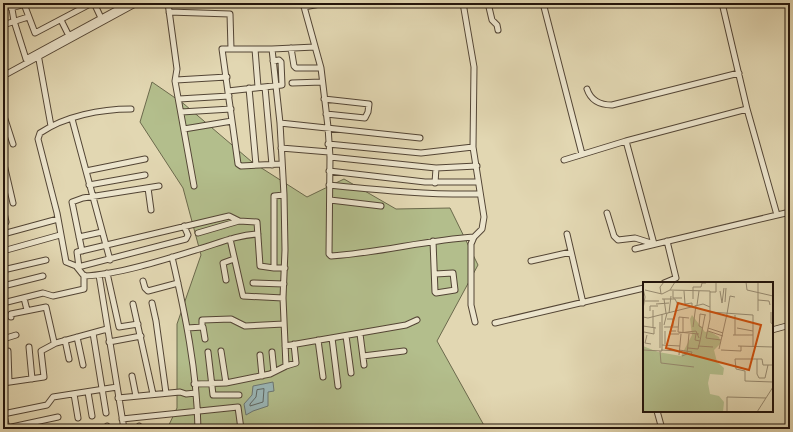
<svg xmlns="http://www.w3.org/2000/svg" width="793" height="432" viewBox="0 0 793 432" font-family="'Old Standard TT',serif">
<style>
.green{fill:#b3be8c;stroke:#6b694c}
.water{fill:#9ab7b8;stroke:#6a7673}
.lines{fill:none;stroke-linecap:round;stroke-linejoin:round}
.shore{stroke:#5e6662;stroke-width:1}
.minor-casing{stroke:#534535;stroke-width:7}
.minor{stroke:#ece5cd;stroke-width:5}
.inset-road{fill:none;stroke:#96896f;stroke-width:1}
.view{fill:#ca4f0c;fill-opacity:0.15;stroke:#ca4f0c;stroke-width:2}
.inset-edge{fill:none;stroke:#23140b;stroke-width:2}
</style>
<rect width="100%" height="100%" fill="#e2d7b2"/>
<filter id="stains"><feTurbulence type="fractalNoise" baseFrequency=".005" numOctaves="4"/><feColorMatrix values="0 0 0 0 .2 0 0 0 0 .09 0 0 0 0 .02 0 0 0 .5 -.17"/></filter>
<radialGradient id="worn" r=".72"><stop offset=".6" stop-color="#630" stop-opacity="0"/><stop offset="1" stop-color="#630" stop-opacity=".3"/></radialGradient>
<path class="green" d="M152 82 184 104 252 162 307 197 344 179 396 209 450 208 478 265 437 341 486 429H167L177 408V324L201 255 183 188 140 122Z"/>
<path class="water" d="M273 382 274 391 268 392V406L253 411 246 415 244 404 252 395 253 386Z"/>
<g class="lines">
<path class="shore" d="M264 389 263 402 250 406V404L256 397 257 390Z"/>
<defs>
<path id="minor" d="M11 3 14 21 26 59
M94 3 102 20
M168 3 177 69 175 81 194 186
M303 3 321 68 328 127 330 157 329 254 331 256C379 253 426 240 474 237
M463 3 474 67 473 147 484 217 482 229 474 237 471 244V305L475 322
M488 3 492 20 497 25 498 30
M543 3 582 154
M722 3 747 109 777 215
M24 4 35 33 92 3
M304 7 325 3
M11 8 29 3
M169 12 230 14 231 49
M3 15 5 24
M61 20 70 38
M3 25 28 17
M291 48 294 66 296 68H321
M255 49 258 87
M38 54 51 126
M26 59 129 3
M3 76 137 3
M176 80 227 77
M292 83 322 82
M265 87 272 165
M249 88 256 165
M587 89C591 101 600 105 612 105L739 73
M228 91 282 85 281 62 279 60 273 61
M179 99 229 96
M324 99 369 104 368 112 365 118 326 114
M131 109C101 109 65 116 40 133L38 139 57 213 66 262 76 266 84 276C117 275 167 259 199 249 219 243 237 235 258 234
M181 112 231 109
M3 113 13 144
M72 119 110 260
M280 123 420 138
M184 129 232 121
M626 141 654 244
M328 144 421 153 473 147
M281 148 329 152
M330 157 436 168 477 166
M3 160 13 203
M564 160 626 141 747 109
M282 164 241 166 238 164 222 49H272L315 47
M86 171 145 159
M329 171 425 182H478
M435 183 436 168
M89 185 145 175
M329 185C380 190 429 195 480 194
M148 188 151 210
M284 195 274 196V268H285
M330 200 381 206
M3 208 6 222
M607 213 614 236 618 240 635 238 651 243
M198 233 239 221
M3 234 58 219
M567 234 583 303
M79 237 102 232
M230 239 243 296 283 298 285 250 284 195 280 123 272 49
M433 241 435 292 436 293 455 290 453 273 435 274
M635 249 790 212
M3 251 60 235
M82 251 72 202 83 198 159 186
M172 257C185 313 197 371 198 429
M531 261 571 252
M78 267 186 239 188 235 184 226
M79 267 77 252 229 216 239 221 257 222 260 266 274 268
M3 270 46 260
M107 273 119 327 138 324
M99 275 124 429
M226 280 223 263 234 259
M143 281 145 288 148 291 178 283
M253 283 284 284
M664 283 676 278 667 241
M3 286 43 276
M24 298 27 310
M3 303 43 293 53 296 84 289V275
M152 303 156 321 166 393
M133 304 153 394
M11 317V314L46 307 54 342 56 343 107 329
M495 323 644 288
M202 326V320L231 319 245 326 284 324
M187 328 203 327 205 339
M772 330 790 325
M93 333 106 413
M360 334 364 365
M346 336 351 373
M77 337 83 365
M332 338 338 386
M3 339 16 335
M65 340 69 359
M318 340 323 377
M109 342 141 336
M285 346 406 325 417 320
M29 347 32 379
M8 351 9 382
M221 351 226 383
M208 352 213 395H239
M272 352 274 372
M260 355 262 376
M363 356 404 351
M286 366 296 363 294 344
M132 376 136 396
M3 383 44 377 41 351 56 343
M194 384 226 383 270 374 286 366 283 298
M88 392 92 416
M74 394 78 418
M118 398 180 392 186 394 196 393
M657 411 662 429
M3 412 7 428 58 417
M3 414 47 405 53 397 117 387
M122 419 238 407 241 429
M107 426 108 429
M139 426 140 429"/>
</defs>
<use href="#minor" class="minor-casing"/>
<use href="#minor" class="minor"/>
</g>
<g transform="translate(643 282)">
<rect width="130" height="130" fill="#e2d7b2"/>
<path d="M49 33 62 50 66 49 76 55 78 61 71 68 74 80 81 86 80 93 67 92 65 101 67 112 76 114 81 120 80 130H0V64L15 70 38 74 49 53 47 37Z" fill="#b3be8c"/>
<path class="inset-road" d="M103 0 104 8 130 14M115 0V29M0 6 2 15 0 27M2 8 19 12 27 8 32 0M27 8 67 9V37L63 56 78 58M30 9V16H39M41 9 42 22 49 21V24M77 9 79 21 81 6M67 10H73V0M18 12 17 5 21 0M19 17H32L35 23M21 17 23 31M50 17V5H58L59 1H63M115 18 126 19 127 23M2 19H16M82 20 83 6M13 22 26 21M54 23 56 9M7 29V24H15M67 30 110 33V65M128 30V41L130 42M26 31 28 14M84 32 87 14 92 15M0 35 5 36 60 22 67 25M46 36 36 35 35 50 56 52M24 37H30V44M0 42V44L13 46M21 43 24 31M10 45V28M21 45H35M50 45 53 23M60 46 56 44 57 32 63 33M65 46 80 51M94 46 110 49M33 49H27V52H36M65 49 80 54M1 50 11 52V45M36 51 53 49 56 56M40 51V35M53 52 52 58 57 59 62 33M4 53 2 61 8 62M90 53H110M92 53V33M22 62V49M19 63 37 64M55 64 70 65M95 64 130 65M17 66V40M45 66 55 67 57 59M76 67 84 32M0 68 19 69V32M18 68 35 69M36 68 49 70 48 73M78 68 98 69V64M17 69 18 81 51 85M36 73 38 52M39 74 44 72 46 52M114 77V92L116 96H122M130 83H120L119 77H92L93 87 102 89V99L130 100M122 96 125 83M84 130V115L123 116M114 130 130 105"/>
<path class="view" d="M35 21 118 43 106 88 23 66Z"/>
<rect width="130" height="130" class="inset-edge"/>
</g>
<rect width="793" height="432" fill="none" stroke="#e2d7b2" stroke-width="16"/>
<rect x="4" y="4" width="785" height="424" fill="none" stroke="#23140b" stroke-width="2"/>
<rect x="8" y="8" width="777" height="416" fill="none" stroke="#23140b"/>
<rect width="100%" height="100%" filter="url(#stains)"/>
<rect width="100%" height="100%" fill="url(#worn)"/>
</svg>
